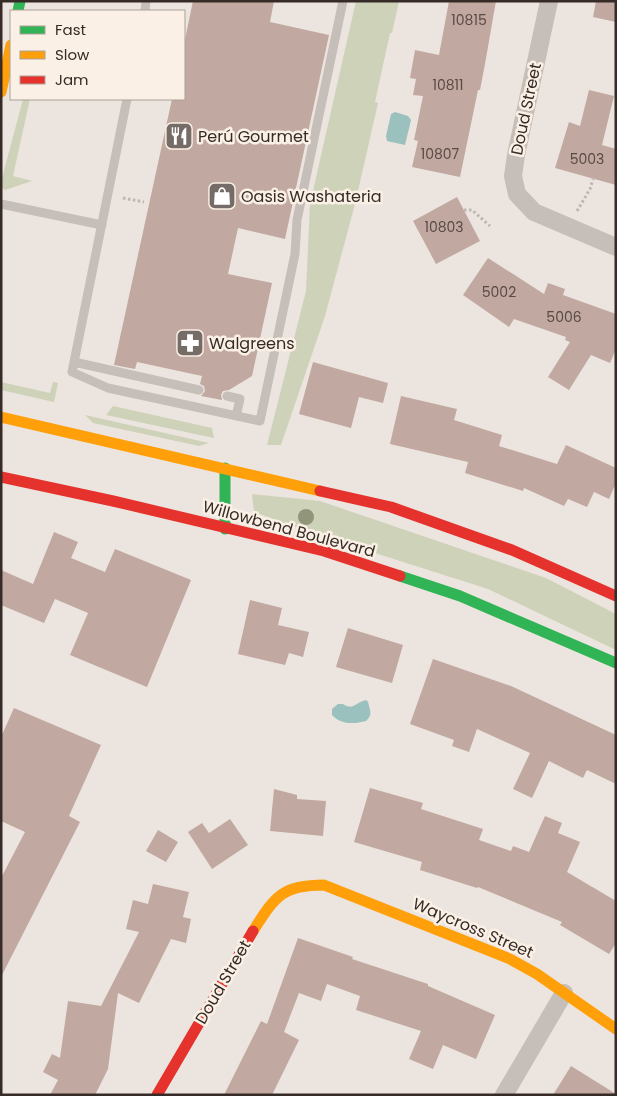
<svg xmlns="http://www.w3.org/2000/svg" width="617" height="1096" viewBox="0 0 617 1096" font-family="Poppins,sans-serif">
<style>
.green{fill:#ced2b8}
.water{fill:#9ac1be}
.building{fill:#c1a8a0}
.lines{fill:none;stroke-linecap:round;stroke-linejoin:round}
.path{stroke:#beb6b1;stroke-width:3;stroke-dasharray:2.5 2.5;stroke-linecap:butt}
.lane{stroke:#c6beb8;stroke-width:9}
.street{stroke:#c6beb8;stroke-width:18}
.fast{stroke:#30b455;stroke-width:11}
.slow{stroke:#ff9f0a;stroke-width:11}
.jam{stroke:#e5322d;stroke-width:11}
.tree{fill:#91967b}
.labels{text-anchor:middle;dominant-baseline:central;stroke-width:5;stroke-linejoin:round;paint-order:stroke}
.number-label{font-size:14px;fill:#594a44}
.street-label{font-size:16px;fill:#362b26;stroke:#faf0e5}
.poi-label{font-size:16px;fill:#362b26;stroke:#faf0e5;text-anchor:start}
</style>
<rect width="100%" height="100%" fill="#ece5df"/>
<path class="green" d="M356 1H399L392 33H390L375 102 378 103 355 204 325 316 281 445H267L306 291 310 204Z
M23 99H30L13 176 32 181 5 190 1 187V182Z
M1 382 50 393 53 382 58 383 54 402 1 390Z
M113 406 212 428 214 438 106 415Z
M85 415 209 443 199 446 93 423Z
M252 494 320 501 546 578 616 614V650L488 589 309 532 254 512Z"/>
<path class="water" d="M395 112 408 116 411 120 405 145 387 141 386 136 391 114Z
M366 700 368 702C370 711 373 714 366 721 354 724 341 725 332 715V709L338 704H343C353 711 356 702 366 700Z"/>
<path class="building" d="M193 1H274L270 22 329 35 285 239 238 228 228 274 272 283 252 376 229 390 223 391 221 395 222 400 201 396 205 391 204 386 200 384 202 376 137 362 135 369 114 365 172 99H184V44Z
M449 1H496L485 64 480 90H478L460 177 412 167 418 141 414 140 423 96 413 95 416 79 410 78 415 50 439 55Z
M596 1H616V22L593 17Z
M589 90 614 96 602 145 616 149V185L555 168 569 122 580 126Z
M457 197 480 241 436 264 413 221Z
M488 258 544 294 548 283 565 289 563 295 616 314V349L610 363 591 355 569 390 548 377 570 342 565 340 566 337 514 319 509 327 463 295Z
M313 362 388 383 383 403 359 397 351 428 299 414Z
M401 396 457 409 454 420 502 435 499 446 557 464 566 445 616 468V483L609 499 594 492 587 507 568 499 564 506 524 488 523 491 465 473 468 462 390 444Z
M54 532 78 542 71 558 105 572 115 549 191 580 147 687 70 655 88 613 55 599 44 623 1 605V570L33 584Z
M250 600 282 608 278 625 309 632 303 657 289 653 285 665 238 654Z
M348 628 403 645 392 683 336 667Z
M433 659 511 686 616 735V784L587 770 583 778 549 761 532 798 513 789 530 753 477 729 469 752 452 746 454 740 410 724Z
M14 708 101 745 69 816 80 822 1 977V878L25 832 1 821V737Z
M370 788 423 803 421 809 483 829 479 840 511 851 513 846 529 852 545 816 562 823 558 833 580 842 567 872 616 901V943L609 954 560 925 562 922 478 887 477 888 420 870 422 862 354 842Z
M274 789 297 795V799L326 801 323 836 270 831Z
M230 819 248 845 212 869 188 832 202 823 209 833Z
M158 830 178 842 166 862 146 851Z
M153 884 189 892 183 917 191 919 186 943 171 939 139 1003 118 993 108 1069 95 1095H50L58 1080 43 1072 52 1054 60 1058 68 1001 101 1006 139 932 126 929 133 900 148 904Z
M298 938 353 957 352 959 428 984V986L495 1015 476 1059 443 1045 433 1069 409 1059 421 1031 356 1010 360 996 327 984 321 1001 299 993 284 1032 299 1040 272 1095H224L261 1021 267 1024Z
M571 1066 616 1094V1095H553Z"/>
<g class="lines">
<path class="path" d="M123 198 144 202
M464 210H472L490 226
M577 211 590 189 593 179"/>
<path class="lane" d="M145 11 146 1
M127 99 72 372 108 388 260 421 295 254 297 220 343 1
M1 204 102 225
M74 362 199 390
M227 396 240 399 236 416"/>
<path class="street" d="M549 1 516 155 513 176 517 194 534 212 616 247
M504 1095 564 993"/>
<path class="fast" d="M18 11 20 1
M225 468V529
M400 576 460 596 616 663"/>
<path class="slow" d="M1 92 11 45
M1 417 320 491
M253 931C275 897 281 885 324 885L510 959 537 974 616 1029"/>
<path class="jam" d="M1 477 113 501 324 551 400 576
M320 491 391 507 512 550 616 596
M157 1095 253 931"/>
</g>
<circle class="tree" cx="306" cy="517" r="8"/>
<defs>
<symbol id="restaurant-square" viewBox="-11 -11 22 22"><rect x="-9" y="-9" width="18" height="18" rx="4" fill="#766c67" stroke="#faf0e5"/><path d="M-5-6h1v4h1v-4h1v4h1v-4h1v5L-1.5 .5V6h-2V.5L-5-1ZM5-6V6H3V1.5H1.5Q1.5-4 5-6Z" fill="#fff"/></symbol>
<symbol id="shop-square" viewBox="-11 -11 22 22"><rect x="-9" y="-9" width="18" height="18" rx="4" fill="#766c67" stroke="#faf0e5"/><path d="M-5-2.5h2.3a2.7 3.5 0 0 1 5.4 0H5L5.5 6h-11ZM-1.5-2.5h3a1.5 2.3 0 0 0-3 0Z" fill="#fff"/></symbol>
<symbol id="pharmacy-square" viewBox="-11 -11 22 22"><rect x="-9" y="-9" width="18" height="18" rx="4" fill="#766c67" stroke="#faf0e5"/><path d="M-2-6h4v4h4v4h-4v4h-4v-4h-4v-4h4Z" fill="#fff"/></symbol>
</defs>
<g fill-rule="evenodd">
<use href="#restaurant-square" x="163" y="120" width="32" height="32"/>
<use href="#shop-square" x="206" y="180" width="32" height="32"/>
<use href="#pharmacy-square" x="174" y="327" width="32" height="32"/>
</g>
<g class="labels">
<g class="number-label">
<text x="469" y="20">10815</text>
<text x="448" y="85">10811</text>
<text x="440" y="154">10807</text>
<text x="587" y="159">5003</text>
<text x="444" y="227">10803</text>
<text x="499" y="292">5002</text>
<text x="564" y="317">5006</text>
</g>
<g class="street-label">
<text transform="translate(526 109) rotate(-78)">Doud Street</text>
<text transform="translate(289 529) rotate(15)">Willowbend Boulevard</text>
<text transform="translate(473 928) rotate(23)">Waycross Street</text>
<text transform="translate(223 982) rotate(-60)">Doud Street</text>
</g>
<g class="poi-label">
<text x="198" y="136">Perú Gourmet</text>
<text x="241" y="196">Oasis Washateria</text>
<text x="209" y="343">Walgreens</text>
</g>
</g>
<rect width="617" height="1096" fill="none" stroke="#362b26" stroke-width="5"/>
<rect x="10" y="10" width="175" height="90" fill="#faf0e5" stroke="#aca199"/>
<rect x="20" y="26" width="25" height="8" fill="#30b455" stroke="#aca199"/>
<text x="55" y="35" font-size="15" fill="#362b26">Fast</text>
<rect x="20" y="51" width="25" height="8" fill="#ff9f0a" stroke="#aca199"/>
<text x="55" y="60" font-size="15" fill="#362b26">Slow</text>
<rect x="20" y="76" width="25" height="8" fill="#e5322d" stroke="#aca199"/>
<text x="55" y="85" font-size="15" fill="#362b26">Jam</text>
</svg>
